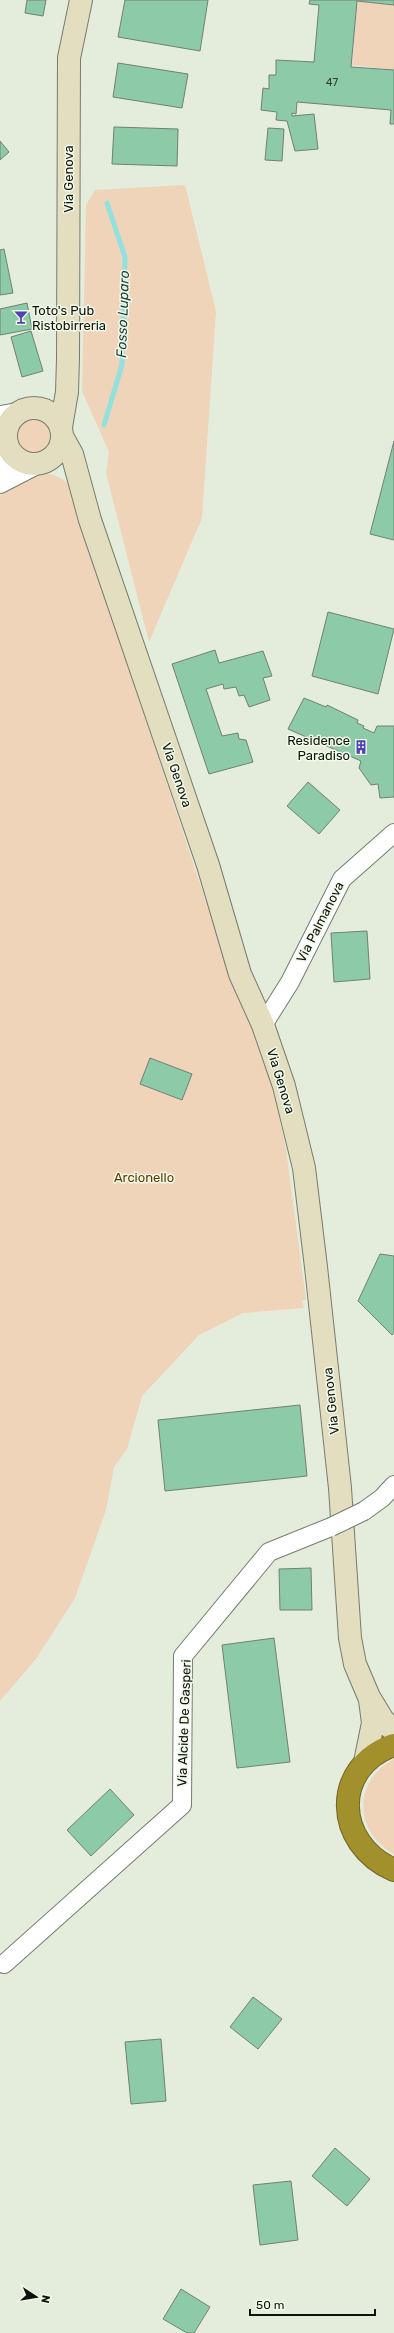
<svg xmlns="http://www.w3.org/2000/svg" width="394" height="2333" viewBox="0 0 394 2333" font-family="Rubik,sans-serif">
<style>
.green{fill:#efd4b9}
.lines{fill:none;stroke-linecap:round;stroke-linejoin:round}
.stream{stroke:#92e1dc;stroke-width:5}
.building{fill:#8dcaa8;stroke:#708077}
.street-casing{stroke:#757d6e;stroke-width:20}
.secondary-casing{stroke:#757d6e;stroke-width:24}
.highway-casing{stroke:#6f6421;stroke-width:24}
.street{stroke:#fff;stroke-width:18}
.secondary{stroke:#e3dec0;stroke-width:22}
.highway{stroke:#a2902d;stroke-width:22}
.street-bridge-casing{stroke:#757d6e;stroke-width:20;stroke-linecap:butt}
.street-bridge{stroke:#fff;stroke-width:18}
.labels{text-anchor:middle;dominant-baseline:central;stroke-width:3;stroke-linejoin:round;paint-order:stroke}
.number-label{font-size:11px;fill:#2e4033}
.street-label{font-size:13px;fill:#0f120c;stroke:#f1f9e9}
.poi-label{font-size:13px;fill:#0f120c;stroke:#f1f9e9;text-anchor:start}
.park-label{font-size:13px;fill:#623a00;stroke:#f1f9e9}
.water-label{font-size:14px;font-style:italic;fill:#183e3c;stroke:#f1f9e9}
</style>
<rect width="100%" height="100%" fill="#e4ecdc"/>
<path class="green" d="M357 1 394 5V70L352 65Z
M185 185 216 311 202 518 149 642 106 473 109 452 82 391 86 205 95 190Z
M15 436a19 19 0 1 1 38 0a19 19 0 1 1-38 0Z
M35 473C53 472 66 478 75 493L132 678 237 996 267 1061 286 1149 306 1300H302L304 1308 243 1313 199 1335 142 1396 127 1449 114 1467 106 1510 75 1598 36 1659 0 1701V496L10 487Z
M394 1759V1854C354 1832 352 1781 394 1759Z"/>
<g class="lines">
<path class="stream" d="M104 425 122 365 125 257 107 203"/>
</g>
<path class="building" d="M27 0H46L43 16 25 13Z
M125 0H208L200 51 118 37Z
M310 0H394V5L357 1 351 67 394 70V124H390L391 110 297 102 296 114 292 113V116L314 114 318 149 295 151 287 121 276 120 277 112 261 110 263 88 269 89V75H276V60L314 62 319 5 309 4Z
M118 63 188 74 182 108 113 97Z
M114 127 178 129 177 166 112 164Z
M268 128 284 129 282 161 265 160Z
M0 141 9 152 0 160Z
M4 249 13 293 0 295V250Z
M27 303 32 329 0 335V309Z
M31 331 43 371 22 377 11 337Z
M394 441V540L370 534Z
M328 612 394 629 378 694 312 676Z
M215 650 219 663 263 651 272 676 263 678 270 700 249 707 244 695 239 696 236 687 224 689 223 684 206 689 222 736 238 733 239 739 246 740 253 762 209 774 172 664Z
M304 698 326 707 327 705 358 720 357 723 364 726 363 728 374 733 377 726H394V797L380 798 378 784 371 785 359 768 361 761 288 729Z
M308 782 340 810 319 834 287 806Z
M367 931 370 979 334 982 331 933Z
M150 1058 192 1074 182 1100 140 1084Z
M380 1254 394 1256V1333L392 1335 358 1301Z
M300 1405 307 1476 165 1491 158 1420Z
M311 1568 312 1610H280L279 1569Z
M274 1638 290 1762 237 1768 222 1645Z
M110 1789 134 1815 91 1856 67 1830Z
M253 1997 282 2019 258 2049 230 2027Z
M161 2039 166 2101 131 2104 125 2042Z
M335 2148 370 2179 347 2206 312 2176Z
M291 2181 298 2240 260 2245 253 2185Z
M181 2289 210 2307 194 2333H187L163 2319Z"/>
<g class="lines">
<defs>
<path id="street" d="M0 415 19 412
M0 433 6 441
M0 479 8 448
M0 484 37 465
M263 1025 290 982 342 879 394 833
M364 1511 382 1498 394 1485
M4 1964 182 1805 183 1656 269 1552 331 1527"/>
<path id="secondary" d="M6 436a28 28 0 1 1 56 0a28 28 0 1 1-56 0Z
M61 427 67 392 68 359 69 58 81 0
M62 436 72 454 90 520 208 865 240 974 263 1025 284 1086 304 1168 316 1267 340 1488 350 1638 355 1664 369 1697 383 1720 394 1731
M365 1762 373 1723 370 1700"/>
<path id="highway" d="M394 1745C331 1767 334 1844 394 1870"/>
</defs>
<use href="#street" class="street-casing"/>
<use href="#secondary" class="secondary-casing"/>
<use href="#highway" class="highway-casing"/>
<use href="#street" class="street"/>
<use href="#secondary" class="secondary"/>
<use href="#highway" class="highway"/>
<defs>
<path id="street-bridge" d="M331 1527 364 1511"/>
</defs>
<use href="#street-bridge" class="street-bridge-casing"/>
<use href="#street-bridge" class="street-bridge"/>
</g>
<defs>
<symbol id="bar-bare" viewBox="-9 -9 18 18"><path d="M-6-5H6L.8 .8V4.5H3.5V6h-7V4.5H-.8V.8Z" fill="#4f41b9" stroke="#f1f9e9" stroke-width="2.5" paint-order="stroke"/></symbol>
<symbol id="building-bare" viewBox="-9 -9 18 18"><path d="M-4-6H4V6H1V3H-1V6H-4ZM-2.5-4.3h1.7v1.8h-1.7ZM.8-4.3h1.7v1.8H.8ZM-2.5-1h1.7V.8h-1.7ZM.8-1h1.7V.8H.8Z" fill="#4f41b9" stroke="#f1f9e9" stroke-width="2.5" paint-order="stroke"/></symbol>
</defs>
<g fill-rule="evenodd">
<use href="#bar-bare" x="11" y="307" width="20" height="20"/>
<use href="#building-bare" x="351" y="737" width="20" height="20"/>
</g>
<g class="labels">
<g class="number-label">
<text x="332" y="82">47</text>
</g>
<g class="street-label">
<text transform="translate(68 179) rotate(-90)">Via Genova</text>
<text transform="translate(177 775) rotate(71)">Via Genova</text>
<text transform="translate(320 922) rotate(-63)">Via Palmanova</text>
<text transform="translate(281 1081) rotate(73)">Via Genova</text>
<text transform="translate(331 1401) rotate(-96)">Via Genova</text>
<text transform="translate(184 1723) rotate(-88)">Via Alcide De Gasperi</text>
</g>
<g class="poi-label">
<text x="32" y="310">Toto's Pub<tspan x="32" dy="15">Ristobirreria</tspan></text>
<text x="350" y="740" text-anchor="end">Residence<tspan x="350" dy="15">Paradiso</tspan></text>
</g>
<g class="park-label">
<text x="144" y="1177">Arcionello</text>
</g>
<g class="water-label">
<text transform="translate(123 314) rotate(-88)">Fosso Luparo</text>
</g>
</g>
<g transform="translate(36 2297) rotate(102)" stroke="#f1f9e9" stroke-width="3" paint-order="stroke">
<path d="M0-3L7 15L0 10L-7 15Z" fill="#0f120c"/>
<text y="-6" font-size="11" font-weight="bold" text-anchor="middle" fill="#0f120c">N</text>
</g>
<path d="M250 2309v6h125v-6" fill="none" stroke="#0f120c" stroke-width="2"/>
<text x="256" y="2309" font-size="12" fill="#0f120c" stroke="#f1f9e9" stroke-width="3" paint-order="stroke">50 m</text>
</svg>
